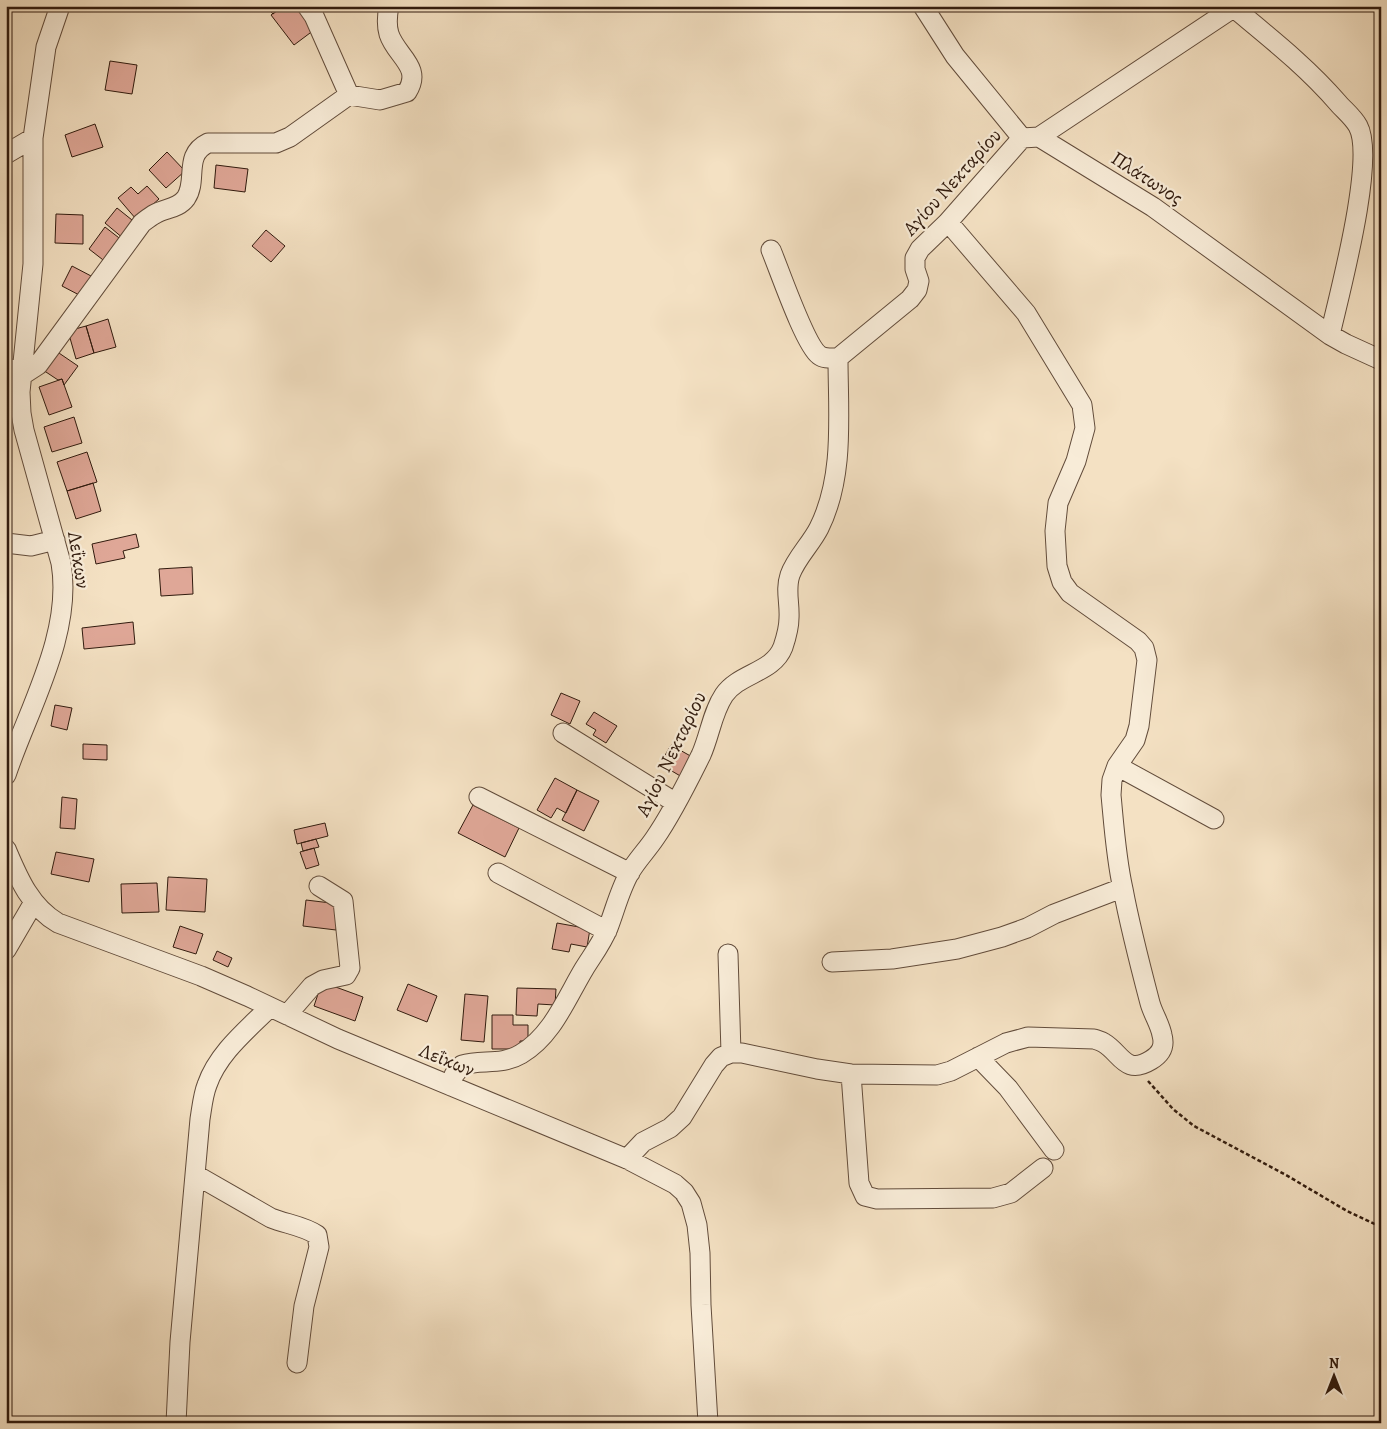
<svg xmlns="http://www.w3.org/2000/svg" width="1387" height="1429" viewBox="0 0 1387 1429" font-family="Alegreya,serif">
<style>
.building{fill:#dfa797;stroke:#311b0e}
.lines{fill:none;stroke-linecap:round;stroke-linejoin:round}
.minor-casing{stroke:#624c3b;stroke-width:21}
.path{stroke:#311b0e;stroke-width:2.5;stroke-dasharray:4 2.5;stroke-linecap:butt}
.minor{stroke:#f8ecd8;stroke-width:19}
.labels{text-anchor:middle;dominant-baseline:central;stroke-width:4.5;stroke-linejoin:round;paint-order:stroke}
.street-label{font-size:20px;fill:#311b0e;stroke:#f8ecd8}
</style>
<rect width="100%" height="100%" fill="#f4e1c3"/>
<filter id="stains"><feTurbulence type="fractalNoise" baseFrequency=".004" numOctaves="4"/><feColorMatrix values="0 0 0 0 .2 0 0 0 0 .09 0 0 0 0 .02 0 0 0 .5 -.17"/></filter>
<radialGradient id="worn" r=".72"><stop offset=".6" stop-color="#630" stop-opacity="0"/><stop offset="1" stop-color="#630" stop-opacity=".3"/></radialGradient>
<path class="building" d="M265 6H283L273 14Z
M283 6H295L314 30 294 45 271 15Z
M110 61 137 65 132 94 105 90Z
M95 124 103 147 72 157 65 135Z
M167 152 185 171 166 188 149 170Z
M216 165 248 169 245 192 214 188Z
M147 186 159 199 136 219 118 198 131 187 138 194Z
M117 208 137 224 124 239 105 223Z
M56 214 83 215V244L55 243Z
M105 227 123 241 107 263 89 249Z
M266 230 285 246 271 262 252 246Z
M72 266 93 277 83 297 62 286Z
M108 319 116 347 94 353 86 326Z
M86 326 94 353 76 359 68 331Z
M56 351 78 366 64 385 62 379 58 380 43 370Z
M62 379 72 407 49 415 39 387Z
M74 417 82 443 52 452 44 427Z
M87 452 97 482 67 491 57 462Z
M93 483 101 511 76 519 67 491Z
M136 534 139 547 123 551 125 558 96 564 92 544Z
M192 567 193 594 161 596 159 569Z
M133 622 135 644 84 649 82 628Z
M561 693 580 701 570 724 551 715Z
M55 705 72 708 67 730 51 726Z
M594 712 617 726 606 743 593 735 596 730 586 724Z
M83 744 107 745V760L83 759Z
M671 745 694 758 682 777 660 764Z
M555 778 577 790 566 813 557 808 551 818 537 810Z
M577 790 599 801 584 831 562 820Z
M62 797 77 799 75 829 60 828Z
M473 805 519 828 505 857 458 833Z
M325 823 328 836 297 844 294 830Z
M316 839 319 847 303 851 301 843Z
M314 848 319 865 306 869 300 852Z
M56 852 94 859 89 882 51 874Z
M168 877 207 879 205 912 166 910Z
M157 883 159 912 122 913 121 884Z
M306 900 339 904 336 930 303 926Z
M557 923 590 929 587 947 571 944 569 952 552 949Z
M180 926 203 934 196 954 173 947Z
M217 951 232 958 228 967 213 960Z
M322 982 363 997 355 1021 314 1006Z
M408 984 437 996 427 1022 397 1010Z
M517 988 556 989 555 1005 538 1004 537 1016 516 1015Z
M465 994 488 996 484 1042 461 1040Z
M492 1015H513V1025H528V1041H520V1049H492Z"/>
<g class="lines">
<defs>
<path id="minor" d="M307 6 314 16 349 95 380 100 407 92C423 67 396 56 389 34 386 24 387 16 389 6
M923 6 955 56 1022 138 1039 137 1153 207 1330 335 1346 344 1381 360
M1234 8C1270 38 1307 67 1338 103 1344 110 1353 117 1358 126 1376 159 1339 295 1330 335
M1039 137 1236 6
M6 154 33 138
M771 250C779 269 805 345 819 355 824 359 831 358 838 358
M6 367 21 376
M21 376 38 365 142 223C146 220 151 216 155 214 165 208 178 209 186 198 198 180 183 155 208 143H276L290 137 349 95
M6 543 31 546 55 540
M563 733 676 803
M1117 766 1214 819
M6 775C28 709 73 634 61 563L24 430 21 413 20 392 33 264V138L46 47 60 6
M479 797 630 873
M6 849C18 877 30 907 58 923L201 976 247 996 338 1039 627 1159 675 1184 684 1192 691 1203 697 1225 700 1253 701 1305 708 1423
M498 873 607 931
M6 950 34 902
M728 954 731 1053
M832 962 892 959 957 949 1002 937 1027 928 1054 914 1122 888
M287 1015 312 986 323 980 346 975 350 968 343 901 319 886
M978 1057 1008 1088 1054 1150
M851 1074 859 1183 865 1196 877 1199 993 1198 1011 1193 1043 1168
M451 1086 454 1075 462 1065C482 1059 501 1066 521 1054 552 1036 566 999 584 969 592 956 602 943 608 928 615 910 620 889 630 872 637 860 647 850 655 838 673 812 687 783 701 755 710 735 712 713 724 695 739 673 773 673 783 647 786 638 789 628 789 618 790 603 785 590 790 575 796 558 811 544 819 528 845 476 838 414 838 358L910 299 917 290 919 281 915 269V258L920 249 948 222 1022 138
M627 1159 643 1142 670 1128 682 1117 714 1065 721 1057 731 1053H742L817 1069 851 1074 937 1075 951 1071 1006 1043 1028 1037 1094 1039C1097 1040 1101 1041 1104 1043 1121 1053 1125 1076 1151 1060 1161 1054 1165 1046 1162 1035 1160 1024 1153 1014 1150 1003 1140 965 1130 927 1123 889 1116 858 1114 826 1111 795L1112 780 1117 766 1135 740 1139 726 1147 660 1144 648 1138 641 1070 593 1062 582 1057 566 1055 531 1058 503 1076 461 1085 428 1082 405 1026 313 948 222
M196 1175 271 1218C286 1224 304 1226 317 1235L319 1247 304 1306 297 1363
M176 1423 180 1342 200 1119C202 1107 203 1095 207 1085 218 1053 247 1030 270 1007"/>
</defs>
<use href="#minor" class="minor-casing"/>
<path class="path" d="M1148 1081 1173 1109 1194 1126 1286 1175 1347 1211 1381 1227"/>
<use href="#minor" class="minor"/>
</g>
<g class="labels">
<g class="street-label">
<text transform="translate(1147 178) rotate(33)">Πλάτωνος</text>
<text transform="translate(952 182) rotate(-48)">Αγίου Νεκταρίου</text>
<text transform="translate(79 560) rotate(81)">Λεΐκων</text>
<text transform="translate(671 754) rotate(-64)">Αγίου Νεκταρίου</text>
<text transform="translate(447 1060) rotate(22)">Λεΐκων</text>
</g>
</g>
<rect width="1387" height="1429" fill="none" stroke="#f4e1c3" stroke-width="25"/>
<rect x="8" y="8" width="1372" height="1414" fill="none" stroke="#311b0e" stroke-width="2.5"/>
<rect x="12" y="12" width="1362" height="1404" fill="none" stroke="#311b0e"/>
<g transform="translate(1334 1376)" stroke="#f8ecd8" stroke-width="4" paint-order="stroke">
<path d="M0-4L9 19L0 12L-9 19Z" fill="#311b0e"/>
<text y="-8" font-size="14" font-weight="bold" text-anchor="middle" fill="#311b0e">N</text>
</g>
<rect width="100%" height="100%" filter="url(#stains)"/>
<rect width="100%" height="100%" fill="url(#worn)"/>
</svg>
